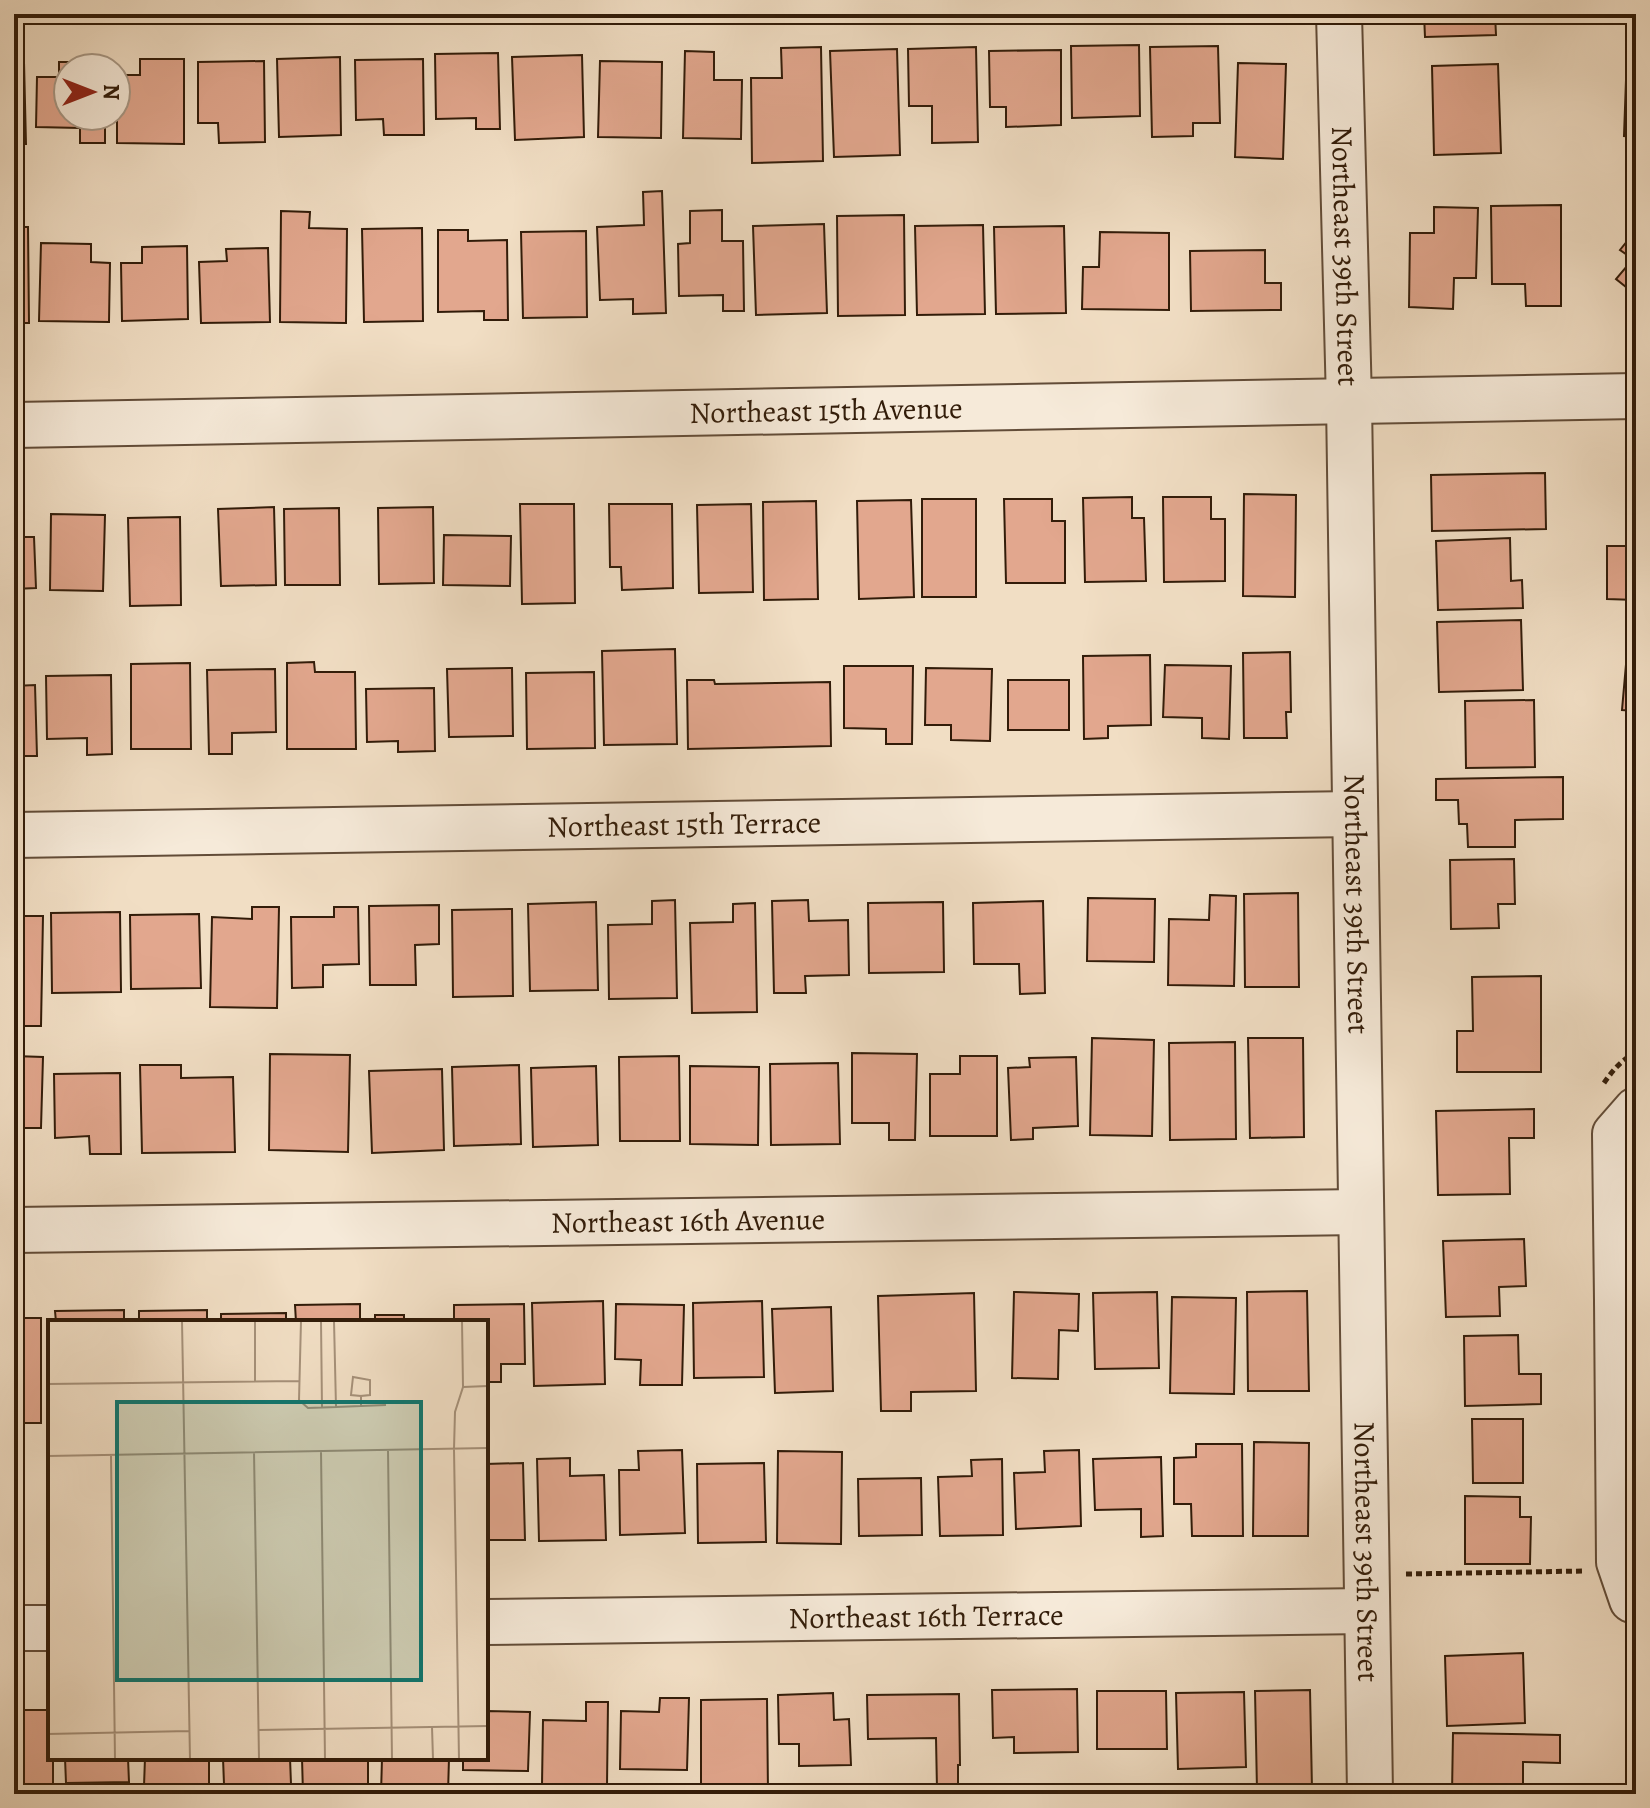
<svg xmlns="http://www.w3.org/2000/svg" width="1650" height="1808" viewBox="0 0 1650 1808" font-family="Alegreya,serif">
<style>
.building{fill:#e2a78e;stroke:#321c09;stroke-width:2}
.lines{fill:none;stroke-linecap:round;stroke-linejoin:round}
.minor-casing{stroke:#624c38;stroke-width:48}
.path{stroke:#321c09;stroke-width:5;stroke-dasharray:6 4;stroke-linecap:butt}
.minor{stroke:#f6ead9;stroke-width:44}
.labels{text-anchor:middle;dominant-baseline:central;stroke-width:7;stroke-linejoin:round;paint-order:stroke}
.street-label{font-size:30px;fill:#321c09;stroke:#f6ead9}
.inset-road{fill:none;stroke:#a59079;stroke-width:2}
.view{fill:#0f766e;fill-opacity:0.15;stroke:#0f766e;stroke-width:4}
.inset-edge{fill:none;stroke:#321c09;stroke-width:4}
</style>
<rect width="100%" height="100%" fill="#f1dec4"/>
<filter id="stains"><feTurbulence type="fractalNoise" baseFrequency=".0025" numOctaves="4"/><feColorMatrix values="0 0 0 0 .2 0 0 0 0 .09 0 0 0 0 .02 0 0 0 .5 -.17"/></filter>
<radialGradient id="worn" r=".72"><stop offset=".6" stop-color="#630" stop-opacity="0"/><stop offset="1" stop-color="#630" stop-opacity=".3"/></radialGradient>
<path class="building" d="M1424 14H1495L1496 35 1425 37Z
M1139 45 1140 116 1072 118 1071 46Z
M1218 46 1220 123H1193V136L1152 137 1150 47Z
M821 47 823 161 752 163 751 78H782L781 48Z
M976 47 978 142 932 143V106H909L908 49Z
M897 49 900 155 834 157 830 51Z
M1061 50V125L1006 127V107H990L989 51Z
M685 51 714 52V80H742L741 139 683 138Z
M498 53 500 129H476V118L436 119 435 54Z
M582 55 584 137 515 140 512 57Z
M340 57 341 135 279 137 277 59Z
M140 59H184V144L117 143V75H140Z
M423 59 424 135H384L383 119 356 120 355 60Z
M264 61 265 142 219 143 218 123H198V62Z
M600 61 662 62 661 138 598 137Z
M24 62 26 144H14V63Z
M59 62H105V68H68V116H105V143H80V128L36 127 37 77H59Z
M1238 63 1286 64 1283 159 1235 157Z
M1498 64 1501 153 1434 155 1432 66Z
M1626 80H1636V137L1624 136Z
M662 191 666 313 633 314V299L600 300 597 227 644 225 643 192Z
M1561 205V306H1526L1525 284H1492L1491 206Z
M1434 207 1478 208 1476 278H1454L1453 309 1409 307 1410 233H1434Z
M722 210V241H743L744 311H723V295L679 296 678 244 690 243V211Z
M281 211 310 212 309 228 347 229 346 323 280 322Z
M904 215 905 315 838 316 837 216Z
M824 224 827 313 756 315 753 226Z
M983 225 985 314 917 315 915 226Z
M1064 226 1066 313 996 314 994 227Z
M14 227H28L29 323H14Z
M422 228 423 321 364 322 362 229Z
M438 230H468V241L507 240 508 320H484V311L438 312Z
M1636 230V295L1616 279 1633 259 1620 250Z
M586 231 587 317 523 318 521 232Z
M1100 232 1169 233V310L1082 309 1083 267H1099Z
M41 243 91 244V262L110 263 109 322 39 321Z
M187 246 188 319 122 321 121 263H142V247Z
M268 248 270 322 201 323 199 262 227 261 226 249Z
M1265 250V283H1281V310L1191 311 1190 251Z
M1545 473 1546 529 1432 531 1431 475Z
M1244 494 1296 495 1295 597 1243 596Z
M1132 497V518H1144L1146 581 1085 582 1083 498Z
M1163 497H1211V519H1225V581L1164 582Z
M922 499H976V597H922Z
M1004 499H1052V521H1065V583H1006Z
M911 500 914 597 859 599 857 501Z
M816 501 818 599 764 600 763 502Z
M520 504H574L575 603 522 604Z
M609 504H672L673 588 622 590 621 567H610Z
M751 504 753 592 699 593 697 505Z
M274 507 276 585 221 586 218 509Z
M433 507 434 583 379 584 378 508Z
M339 508 340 585H285L284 509Z
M51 514 105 515 103 591 50 590Z
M180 517 181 605 130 606 128 518Z
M444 535 511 536 510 586 443 585Z
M14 537H34L36 588 14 589Z
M1510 538 1511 581 1522 580 1523 608 1438 610 1436 541Z
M1607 546H1636V600L1607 599Z
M1521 620 1523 690 1439 692 1437 622Z
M675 649 677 744 604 745 602 651Z
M1290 652 1291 712H1286L1287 738H1244L1243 653Z
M1627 653 1636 654V711L1622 710Z
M1150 655 1151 725 1108 726V738L1084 739 1083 656Z
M314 662 315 672H355L356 749H287V663Z
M190 663 191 749H131V664Z
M1165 665 1231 666 1229 739 1202 738V718L1163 717Z
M844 666H913L912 744H886V729L844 728Z
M512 668 513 736 449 737 447 669Z
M926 668 992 669 990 741 951 740V725H925Z
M275 669 276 732 232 733V754H209L207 670Z
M594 672 595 748 527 749 526 673Z
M111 675 112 754 87 755V738L47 739 46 676Z
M687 680H714L715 684 830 682 831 746 688 749Z
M1008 680H1069V730H1008Z
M35 685 37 756H14V686Z
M434 688 435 751 398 752V741L367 742 366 689Z
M1534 700 1535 767 1466 768 1465 701Z
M1563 777V819L1515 820V847H1468L1467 824H1459L1458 800H1436V779Z
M1514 859 1515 904H1498L1499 928 1451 929 1450 860Z
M1298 893 1299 987H1245L1244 894Z
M1210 895 1236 896 1234 986 1168 985 1169 919 1209 920Z
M1088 898 1155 899 1154 962 1087 961Z
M675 900 677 998 609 999 608 925 652 924V901Z
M808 900 809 921 848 920 849 975 805 976 806 993H774L772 901Z
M1043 901 1045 993 1020 994 1019 964H974L973 903Z
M596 902 598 990 530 991 528 904Z
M943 902 944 972 869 973 868 903Z
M755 903 757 1012 692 1013 690 923 733 922V904Z
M439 905V944L415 945 416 985H370L369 906Z
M252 907H279L277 1008 210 1007 212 917 252 919Z
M334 907H358L359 964 323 965V987L292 988 291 917H334Z
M512 909 513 996 453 997 452 910Z
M120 912 121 992 52 993 51 913Z
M199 914 201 988 131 989 130 915Z
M14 916H43L41 1026H14Z
M1541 976V1072H1457V1031H1473L1472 977Z
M1092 1038 1154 1040 1152 1136 1090 1135Z
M1248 1038H1303L1304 1137 1250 1138Z
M1235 1042 1236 1139 1170 1140 1169 1043Z
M852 1053 917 1054 915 1140H889V1123H852Z
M270 1054 350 1055 348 1152 269 1150Z
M14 1056 43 1057 41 1128H14Z
M679 1056 680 1141H620L619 1057Z
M960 1056H997V1136H930V1074H960Z
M1076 1057 1078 1126 1033 1128V1139L1011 1140 1008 1068 1030 1067 1029 1058Z
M838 1063 840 1144 771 1145 770 1064Z
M140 1065H181V1078L233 1077 235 1152 142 1153Z
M519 1065 521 1144 454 1146 452 1067Z
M596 1066 598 1145 533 1147 531 1068Z
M690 1066 759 1067 758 1145 690 1144Z
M442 1069 444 1150 372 1153 369 1071Z
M120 1073 121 1154H90L89 1136 55 1138 54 1074Z
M1534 1109V1138H1509L1510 1194 1438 1195 1436 1111Z
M1524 1239 1526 1286 1499 1287 1500 1316 1446 1317 1443 1241Z
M1307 1291 1309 1391H1248L1247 1292Z
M1014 1292 1079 1294 1078 1331 1059 1330 1058 1379 1012 1378Z
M1157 1292 1159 1368 1095 1369 1093 1293Z
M974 1293 976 1391 911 1392V1411H881L878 1296Z
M1172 1297 1236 1298 1234 1394 1170 1393Z
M603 1301 605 1384 534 1386 532 1303Z
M762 1301 764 1377 694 1378 693 1303Z
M360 1304V1322H296L295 1305Z
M524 1304 525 1364H501V1382H486V1322H454V1305Z
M616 1304 684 1305 682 1385H640L641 1360 615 1359Z
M831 1307 833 1391 775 1393 772 1309Z
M124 1310V1322H56L55 1311Z
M207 1310V1322H139V1311Z
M286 1313V1322H221V1314Z
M375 1315H404V1322H375Z
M14 1318H41V1423H14Z
M1518 1335 1519 1374H1541V1404L1465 1406 1464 1336Z
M1472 1419H1523V1483H1473Z
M1254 1442 1309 1443 1308 1536H1253Z
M1196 1444H1242L1243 1536H1192L1191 1504H1174V1458L1196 1457Z
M682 1450 685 1533 620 1535 619 1470H639L638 1451Z
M1079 1450 1081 1526 1016 1529 1014 1473 1045 1472 1044 1451Z
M778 1451 842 1452 841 1544 777 1543Z
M1161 1457 1163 1536 1141 1537V1509L1095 1510 1093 1459Z
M570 1458V1476L604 1475 606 1540 539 1541 537 1459Z
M1002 1459 1003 1535 940 1536 938 1477 972 1476 971 1460Z
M523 1463 525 1540H486V1464Z
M764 1463 766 1542 698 1543 697 1464Z
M921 1478 922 1535 859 1536 858 1479Z
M1465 1496 1520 1497V1517H1531L1530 1564H1465Z
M1523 1653 1525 1723 1447 1726 1445 1656Z
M1077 1689 1078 1752 1014 1753V1737L993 1738 992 1690Z
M1310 1690 1312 1789 1257 1790 1255 1691Z
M1097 1691H1166L1167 1749H1097Z
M1244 1692 1246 1767 1178 1769 1176 1693Z
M833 1693 834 1720 849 1719 851 1765 799 1766V1744H779L778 1695Z
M959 1694 960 1765H958V1789H937L936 1738 868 1739 867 1695Z
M660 1698H689L687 1770 620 1769 621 1711 659 1712Z
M767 1699 768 1792 701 1793V1700Z
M586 1702H608L607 1786 542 1785 543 1720 586 1721Z
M14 1710H50V1758H53V1787H14Z
M486 1711 530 1712 528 1771 463 1770V1758H486Z
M1453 1733 1560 1735V1763L1523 1762V1794H1452Z
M65 1758H128L129 1782 66 1783Z
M145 1758H209V1788L144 1786Z
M223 1758H290L291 1784H224Z
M302 1758H368V1794H303Z
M382 1758H449L448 1794H381Z"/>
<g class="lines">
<defs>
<g id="minor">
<path id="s1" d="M1339 14 1349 402 1370 1794"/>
<path id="s2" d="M14 425 1636 396"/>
<path id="s3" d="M14 835 1355 814"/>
<path d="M1636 1110 1615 1134 1617 1300H1636"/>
<path id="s4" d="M14 1230 1360 1212"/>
<path d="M1617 1300 1619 1562 1632 1600"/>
<path id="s5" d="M486 1622 1367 1611"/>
<path d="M14 1628H50"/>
</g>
</defs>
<use href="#minor" class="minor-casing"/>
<path class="path" d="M1604 1083C1613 1070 1622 1059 1636 1053
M1406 1574 1584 1571"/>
<use href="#minor" class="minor"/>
</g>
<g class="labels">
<g class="street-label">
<text stroke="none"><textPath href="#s1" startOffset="242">Northeast 39th Street</textPath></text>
<text stroke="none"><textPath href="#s2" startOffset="812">Northeast 15th Avenue</textPath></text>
<text stroke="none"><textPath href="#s3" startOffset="670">Northeast 15th Terrace</textPath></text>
<text stroke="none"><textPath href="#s1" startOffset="890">Northeast 39th Street</textPath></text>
<text stroke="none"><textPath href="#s4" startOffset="674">Northeast 16th Avenue</textPath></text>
<text stroke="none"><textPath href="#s1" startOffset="1538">Northeast 39th Street</textPath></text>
<text stroke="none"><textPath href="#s5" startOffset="440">Northeast 16th Terrace</textPath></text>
</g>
</g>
<g transform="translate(48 1320)">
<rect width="440" height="440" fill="#f1dec4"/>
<path class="inset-road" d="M134 1 142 439M207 1V62M253 1 251 80 260 88 288 87 286 1M273 1 274 88M0 64 251 61M415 67 440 66M313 76 303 75 305 57 322 60V75L313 76V87M288 87 338 85M340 130 344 439M273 131 277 439M206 132 211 439M63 135 67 439M0 136 440 128M384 407 385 439M210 410 440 406M0 414 141 411M411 439 406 129 407 92 415 67 414 1"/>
<path class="view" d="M69 82H373V360H69Z"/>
<rect width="440" height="440" class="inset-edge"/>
</g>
<rect width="1650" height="1808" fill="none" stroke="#f1dec4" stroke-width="48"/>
<rect x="16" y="16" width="1618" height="1776" fill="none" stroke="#321c09" stroke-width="4"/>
<rect x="24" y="24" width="1602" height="1760" fill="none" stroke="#321c09" stroke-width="2"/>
<g transform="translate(92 92) rotate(90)"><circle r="38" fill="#f6ead9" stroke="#a89886" stroke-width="2"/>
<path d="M0-6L14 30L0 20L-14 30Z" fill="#8f2418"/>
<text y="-12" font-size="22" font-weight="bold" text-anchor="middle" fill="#321c09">N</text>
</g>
<rect width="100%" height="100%" filter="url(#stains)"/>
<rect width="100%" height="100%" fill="url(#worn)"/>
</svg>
